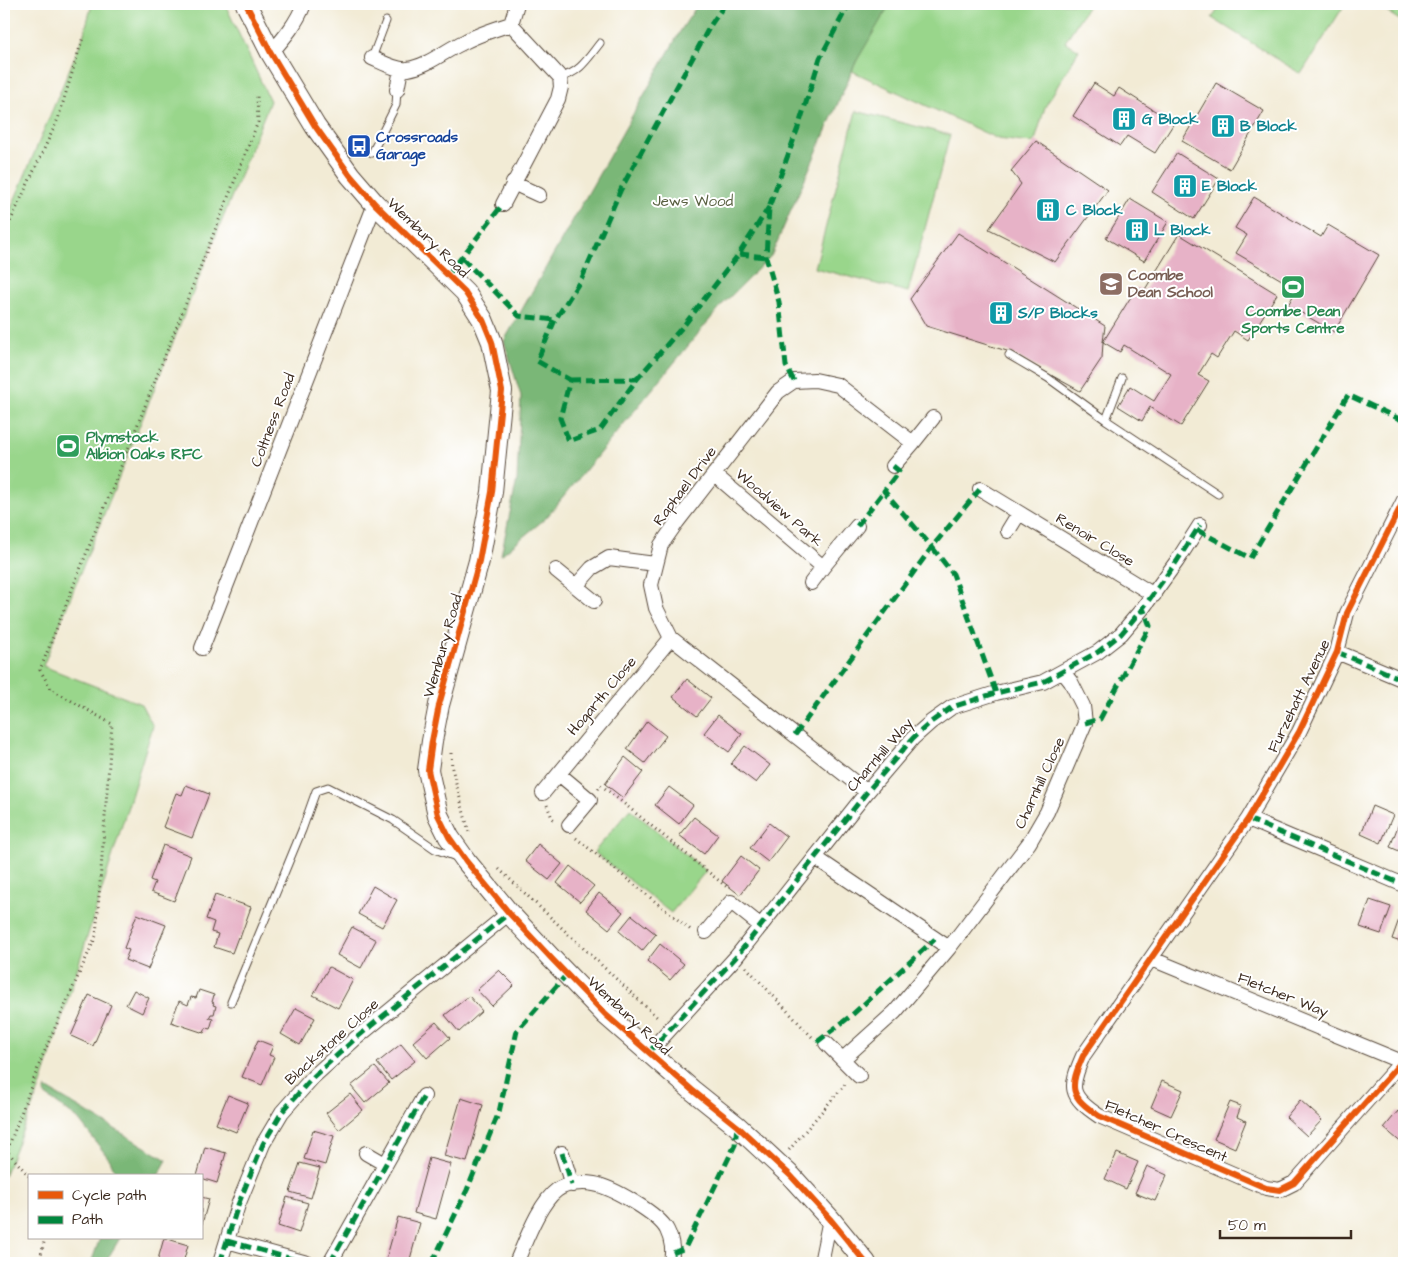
<svg xmlns="http://www.w3.org/2000/svg" width="1408" height="1267" viewBox="0 0 1408 1267" font-family="'Architects Daughter',sans-serif">
<style>
.green{fill:#99d68b;stroke:#6a8054}
.forest{fill:#7ab777;stroke:#5a704a}
.building{fill:#e7b2c7}
.lines{fill:none;stroke-linecap:round;stroke-linejoin:round}
.lane-casing{stroke:#564739;stroke-width:9}
.street-casing{stroke:#564739;stroke-width:16}
.secondary-casing{stroke:#564739;stroke-width:22}
.path{stroke:#564739;stroke-width:3;stroke-dasharray:1 4;stroke-linecap:butt}
.lane{stroke:#fff;stroke-width:7}
.street{stroke:#fff;stroke-width:14}
.secondary{stroke:#fff;stroke-width:20}
.quiet{stroke:#00873e;stroke-width:5;stroke-dasharray:10 5;stroke-linecap:butt}
.cycleway-casing{stroke:#fff;stroke-width:9}
.cycleway{stroke:#e8590c;stroke-width:6}
.labels{text-anchor:middle;dominant-baseline:central;stroke-width:4;stroke-linejoin:round;paint-order:stroke}
.culture-label{font-size:15px;font-weight:bold;fill:#0d838f;stroke:#fff;text-anchor:start}
.transit-label{font-size:15px;font-weight:bold;fill:#164399;stroke:#fff;text-anchor:start}
.park-label{font-size:15px;fill:#575e3f;stroke:#fff}
.street-label{font-size:15px;fill:#3b2a1e;stroke:#fff}
.education-label{font-size:15px;font-weight:bold;fill:#785e54;stroke:#fff;text-anchor:start}
.leisure-label{font-size:15px;font-weight:bold;fill:#27864d;stroke:#fff}
</style>
<rect width="100%" height="100%" fill="#fff"/>
<filter id="ink" filterUnits="userSpaceOnUse"><feTurbulence type="fractalNoise" baseFrequency=".02" numOctaves="2"/><feDisplacementMap in="SourceGraphic" scale="10" xChannelSelector="R" yChannelSelector="G"/><feConvolveMatrix kernelMatrix="1 2 1 2 8 2 1 2 1" color-interpolation-filters="sRGB"/></filter>
<filter id="wash" filterUnits="userSpaceOnUse"><feTurbulence type="fractalNoise" baseFrequency=".0096" numOctaves="4" result="noise"/><feDisplacementMap in="SourceGraphic" scale="20" xChannelSelector="R" yChannelSelector="G"/><feGaussianBlur stdDeviation="1.12" result="paint"/><feColorMatrix in="noise" values="0 0 0 0 0 0 0 0 0 0 0 0 0 0 0 0 0 1.4 0 .05"/><feComposite in="paint" operator="in"/></filter>
<g filter="url(#wash)">
<rect width="100%" height="100%" fill="#f2ebd5"/>
<path class="green" d="M92 4H225L270 101 43 666 141 704 153 726 41 1085 4 1176V225L83 37Z
M889 4H1089L1065 42 1079 50 1045 107 1035 141 1031 143 998 139 852 71 860 53Z
M1222 4H1345L1301 74 1212 18Z
M1375 4H1404V23Z
M856 111 950 135 908 292 815 268Z
M630 809 706 871 671 913 594 852Z"/>
<path class="forest" d="M698 4H890L856 62 771 256 721 306 546 518 501 555 517 480 521 396 504 341 681 30Z
M46 1088 167 1160 158 1176H117L110 1160 78 1119 44 1094Z
M100 1238H120L105 1263H91Z"/>
<g id="blocks">
<path class="building" d="M1094 83 1114 96 1119 88 1174 123 1155 153 1127 136 1120 146 1073 116Z
M1216 83 1264 111 1230 169 1182 141Z
M1036 141 1108 190 1055 262 989 229 1021 184 1011 171Z
M1177 153 1219 179 1194 219 1152 192Z
M1254 197 1321 237 1328 225 1379 255 1334 332 1288 305 1297 289 1236 253 1247 235 1235 228Z
M1130 199 1168 222 1144 261 1106 238Z
M958 233 1105 326 1103 342 1137 287 1144 291 1179 234 1277 294 1248 340 1234 331 1217 358 1211 354 1198 375 1209 381 1181 426 1150 407 1142 421 1118 406 1130 386 1154 401 1171 374 1124 345 1120 352 1103 342 1102 358 1080 391 1007 351 926 326 910 299Z
M687 679 711 698 697 716 673 697Z
M718 715 742 734 729 752 704 733Z
M647 721 666 736 645 763 627 749Z
M745 746 770 765 756 783 731 764Z
M625 757 643 772 623 798 605 784Z
M186 785 209 794 192 838 163 827 176 793 182 795Z
M669 787 693 805 679 824 655 805Z
M1372 806 1393 815 1381 843 1361 834Z
M694 817 718 835 704 854 679 835Z
M1401 818 1404 820V853L1390 847Z
M769 823 787 837 768 862 750 848Z
M538 844 562 864 549 880 525 861Z
M163 845 191 856 174 901 151 892 155 882 150 880Z
M741 856 759 870 740 895 722 881Z
M570 866 594 886 580 902 557 883Z
M373 886 397 900 382 927 358 914Z
M599 893 623 912 609 929 586 910Z
M215 895 251 907 240 938 238 937 232 953 214 947 218 934 211 932 214 922 206 919Z
M1370 900 1391 907 1381 934 1360 927Z
M1402 911 1404 912V943L1392 939Z
M137 914 166 925 148 969 125 960 129 950 124 948Z
M632 915 656 934 642 951 619 931Z
M352 927 376 940 361 968 337 955Z
M660 944 684 964 670 980 647 961Z
M329 967 353 980 338 1008 313 995Z
M499 970 514 985 492 1006 477 990Z
M134 990 149 998 142 1013 126 1005Z
M199 990 214 995 212 1002 214 1003 213 1005 216 1006 214 1014H211L209 1018 213 1019 210 1029 206 1028 204 1033 171 1022 179 1001 188 1005 191 997 196 998Z
M89 995 111 1005 93 1046 71 1036Z
M469 996 482 1011 459 1032 445 1015Z
M296 1008 315 1018 300 1045 281 1034Z
M436 1022 450 1038 427 1058 413 1042Z
M258 1040 273 1046 269 1055 274 1057 262 1085 242 1077Z
M401 1044 415 1061 391 1080 377 1063Z
M375 1067 389 1083 365 1103 351 1086Z
M1162 1081 1183 1090 1171 1116 1151 1107Z
M350 1094 363 1110 339 1130 326 1113Z
M228 1095 248 1103 236 1132 216 1124Z
M461 1098 483 1105 467 1162 444 1156Z
M1300 1100 1322 1120 1307 1136 1286 1117Z
M1230 1102 1241 1106 1237 1117 1246 1121 1235 1148 1214 1139Z
M1398 1111 1404 1116V1145L1384 1128Z
M313 1130 334 1136 325 1165 304 1159Z
M205 1147 226 1153 217 1183 201 1178V1176H197Z
M1117 1153 1138 1162 1126 1189 1105 1179Z
M429 1158 451 1164 436 1219 414 1213Z
M300 1163 320 1168 311 1198 290 1192Z
M1147 1166 1167 1175 1155 1201 1135 1193Z
M201 1197 209 1199 202 1224H201Z
M287 1197 308 1203 299 1233 278 1226Z
M398 1217 420 1223 416 1237 409 1263H385Z
M164 1238 188 1245 183 1263H157Z"/>
</g>
</g>
<g filter="url(#ink)">
<use href="#blocks" fill-opacity="0" stroke="#564739" stroke-width="1"/>
<g class="lines">
<defs>
<path id="lane" d="M372 58 386 21
M560 77C580 73 588 58 600 43
M372 153 396 105 397 90
M1009 355 1048 378 1106 420
M1122 378 1106 420 1218 494
M231 1002 302 830 316 791 328 787 393 820 435 849 456 857"/>
<path id="street" d="M271 53C284 38 297 23 304 4
M372 58C382 62 397 71 408 69 428 66 446 50 464 42 479 34 495 29 511 24
M397 90 401 69
M513 183 539 195
M503 204 558 99 561 87 560 77 511 24 517 4
M893 466 913 443
M714 474 823 567 857 526
M980 489 1154 595
M1404 500 1347 613 1337 652 1299 732 1248 819 1083 1056C1069 1088 1069 1096 1099 1116L1266 1188 1280 1190 1294 1183 1404 1059
M1008 531 1019 513
M556 570 594 601
M811 583 823 567
M576 586 592 568 609 558 655 564
M202 648 375 204
M1337 652 1404 680
M559 774 590 800 569 825
M867 792 671 638 656 608 651 585 661 545 677 522 778 392 794 381 815 380 838 385 913 443 933 418
M543 793 671 638
M1248 819 1404 885
M816 858 949 948
M706 932 731 902 761 926
M1152 959 1402 1062
M826 1043 859 1076
M649 1052 736 957 867 792 913 738 931 722 952 707 996 693 1043 682 1098 652 1121 634 1143 608 1177 561 1200 525
M843 1059 895 1012 949 948 1029 843 1047 812 1085 723 1083 706 1071 682 1063 672
M366 1153 385 1164
M562 1153 572 1185
M227 1241 307 1263
M220 1263 238 1205 263 1144 282 1112 313 1077 355 1039 509 913
M330 1263 424 1096
M516 1263C525 1243 539 1203 557 1190 567 1183 582 1182 594 1184 612 1187 659 1214 667 1230 672 1240 674 1253 670 1263
M821 1263 830 1219"/>
<path id="secondary" d="M246 4 271 53 315 126 350 175 375 204 465 292 483 320 492 342 502 391 492 492 479 561 439 705 432 741 428 770 438 815 449 837 466 861 509 913 552 959 606 1015 692 1090 737 1126 791 1176 830 1219 866 1263"/>
</defs>
<use href="#lane" class="lane-casing"/>
<use href="#street" class="street-casing"/>
<use href="#secondary" class="secondary-casing"/>
<path class="path" d="M4 235 58 119 83 37
M451 753 452 768 469 832
M598 789 601 785 728 888
M547 805 552 818 556 821
M576 838 692 931
M499 869 659 1019
M746 967 812 1037
M789 1150 847 1082
M29 1176 7 1151 42 1057 96 936 112 724 51 689 40 670 258 122 257 96
M39 1263 45 1238"/>
<use href="#lane" class="lane"/>
<use href="#street" class="street"/>
<use href="#secondary" class="secondary"/>
<path class="quiet" d="M725 4 710 26 621 189 582 278 555 320 537 361 570 380 560 418 569 441 600 430 637 379 685 324 739 254 769 207
M739 254 766 257
M462 258 519 316 555 320
M448 275 503 204
M570 380 637 379
M794 381 786 366 779 302 766 257 769 207 799 125 820 58 849 4
M980 489 932 547 953 574 996 693
M857 526 884 491
M1197 530 1250 558 1348 395 1404 421
M1337 652 1404 680
M1085 723 1100 719 1150 626 1143 608
M795 735 932 547 884 491 899 471 893 466
M1248 819 1404 885
M817 1042 852 1015 935 939
M649 1052 736 957 867 792 913 738 931 722 952 707 996 693 1043 682 1098 652 1121 634 1143 608 1177 561 1200 525
M562 1153 572 1185
M227 1241 307 1263
M673 1253 685 1248 735 1145 737 1126
M220 1263 238 1205 263 1144 282 1112 313 1077 355 1039 509 913
M330 1263 424 1096
M432 1263 467 1190 499 1112 517 1031 567 974"/>
<defs>
<path id="cycleway" d="M246 4 271 53 315 126 350 175 375 204 465 292 483 320 492 342 502 391 492 492 479 561 439 705 432 741 428 770 438 815 449 837 466 861 509 913 552 959 606 1015 692 1090 737 1126 791 1176 830 1219 866 1263
M1404 500 1347 613 1337 652 1299 732 1248 819 1083 1056C1069 1088 1069 1096 1099 1116L1266 1188 1280 1190 1294 1183 1404 1059"/>
</defs>
<use href="#cycleway" class="cycleway-casing"/>
<use href="#cycleway" class="cycleway"/>
</g>
</g>
<defs>
<symbol id="building-square" viewBox="-11 -11 22 22"><rect x="-9" y="-9" width="18" height="18" rx="4" fill="#0f9aa8" stroke="#fff"/><path d="M-4-6H4V6H1V3H-1V6H-4ZM-2.5-4.3h1.7v1.8h-1.7ZM.8-4.3h1.7v1.8H.8ZM-2.5-1h1.7V.8h-1.7ZM.8-1h1.7V.8H.8Z" fill="#fff"/></symbol>
<symbol id="bus-square" viewBox="-11 -11 22 22"><rect x="-9" y="-9" width="18" height="18" rx="4" fill="#1a4fb4" stroke="#fff"/><path d="M-5-6H5V4H4V6H2V4H-2V6H-4V4H-5ZM-3.5-4V0h7V-4ZM-3.5 1.2v1.5H-2V1.2ZM2 1.2v1.5H3.5V1.2Z" fill="#fff"/></symbol>
<symbol id="school-square" viewBox="-11 -11 22 22"><rect x="-9" y="-9" width="18" height="18" rx="4" fill="#8d6e63" stroke="#fff"/><path d="M0-5L7-2L0 1L-7-2ZM-4 1L0 2.5L4 1V4Q0 6-4 4Z" fill="#fff"/></symbol>
<symbol id="stadium-square" viewBox="-11 -11 22 22"><rect x="-9" y="-9" width="18" height="18" rx="4" fill="#2e9e5b" stroke="#fff"/><path d="M0-5a6.5 5 0 1 0 0 10a6.5 5 0 1 0 0-10ZM-3.5-1.8h7v3.6h-7Z" fill="#fff"/></symbol>
</defs>
<g fill-rule="evenodd">
<use href="#building-square" x="1110" y="105" width="28" height="28"/>
<use href="#building-square" x="1209" y="112" width="28" height="28"/>
<use href="#bus-square" x="345" y="132" width="28" height="28"/>
<use href="#building-square" x="1171" y="172" width="28" height="28"/>
<use href="#building-square" x="1034" y="196" width="28" height="28"/>
<use href="#building-square" x="1123" y="216" width="28" height="28"/>
<use href="#school-square" x="1097" y="270" width="28" height="28"/>
<use href="#stadium-square" x="1279" y="273" width="28" height="28"/>
<use href="#building-square" x="987" y="299" width="28" height="28"/>
<use href="#stadium-square" x="54" y="432" width="28" height="28"/>
</g>
<g class="labels">
<g class="culture-label">
<text x="1142" y="119">G Block</text>
<text x="1240" y="126">B Block</text>
<text x="1202" y="186">E Block</text>
<text x="1066" y="210">C Block</text>
<text x="1154" y="230">L Block</text>
<text x="1018" y="313">S/P Blocks</text>
</g>
<g class="transit-label">
<text x="376" y="137">Crossroads<tspan x="376" dy="17">Garage</tspan></text>
</g>
<g class="park-label">
<text x="693" y="201">Jews Wood</text>
</g>
<g class="street-label">
<text transform="translate(428 238) rotate(44)">Wembury Road</text>
<text transform="translate(273 420) rotate(-69)">Coltness Road</text>
<text transform="translate(685 486) rotate(-53)">Raphael Drive</text>
<text transform="translate(779 508) rotate(41)">Woodview Park</text>
<text transform="translate(1095 540) rotate(31)">Renoir Close</text>
<text transform="translate(443 646) rotate(-74)">Wembury Road</text>
<text transform="translate(602 696) rotate(-50)">Hogarth Close</text>
<text transform="translate(1299 696) rotate(-64)">Furzehatt Avenue</text>
<text transform="translate(880 755) rotate(-49)">Charnhill Way</text>
<text transform="translate(1040 783) rotate(-65)">Charnhill Close</text>
<text transform="translate(1283 995) rotate(22)">Fletcher Way</text>
<text transform="translate(629 1016) rotate(43)">Wembury Road</text>
<text transform="translate(332 1042) rotate(-42)">Blackstone Close</text>
<text transform="translate(1166 1131) rotate(24)">Fletcher Crescent</text>
</g>
<g class="education-label">
<text x="1128" y="275">Coombe<tspan x="1128" dy="17">Dean School</tspan></text>
</g>
<g class="leisure-label">
<text x="1293" y="311">Coombe Dean<tspan x="1293" dy="17">Sports Centre</tspan></text>
<text x="86" y="437" text-anchor="start">Plymstock<tspan x="86" dy="17">Albion Oaks RFC</tspan></text>
</g>
</g>
<rect width="1408" height="1267" fill="none" stroke="#fff" stroke-width="20"/>
<rect x="28" y="1174" width="175" height="65" fill="#ffffff" stroke="#b1aaa5"/>
<rect x="38" y="1191" width="25" height="8" fill="#e8590c" stroke="#b1aaa5"/>
<text x="72" y="1200" font-size="15" fill="#3b2a1e">Cycle path</text>
<rect x="38" y="1216" width="25" height="8" fill="#00873e" stroke="#b1aaa5"/>
<text x="72" y="1224" font-size="15" fill="#3b2a1e">Path</text>
<path d="M1220 1230v8h131v-8" fill="none" stroke="#3b2a1e" stroke-width="2.5"/>
<text x="1228" y="1230" font-size="15" fill="#3b2a1e" stroke="#ffffff" stroke-width="4" paint-order="stroke">50 m</text>
</svg>
